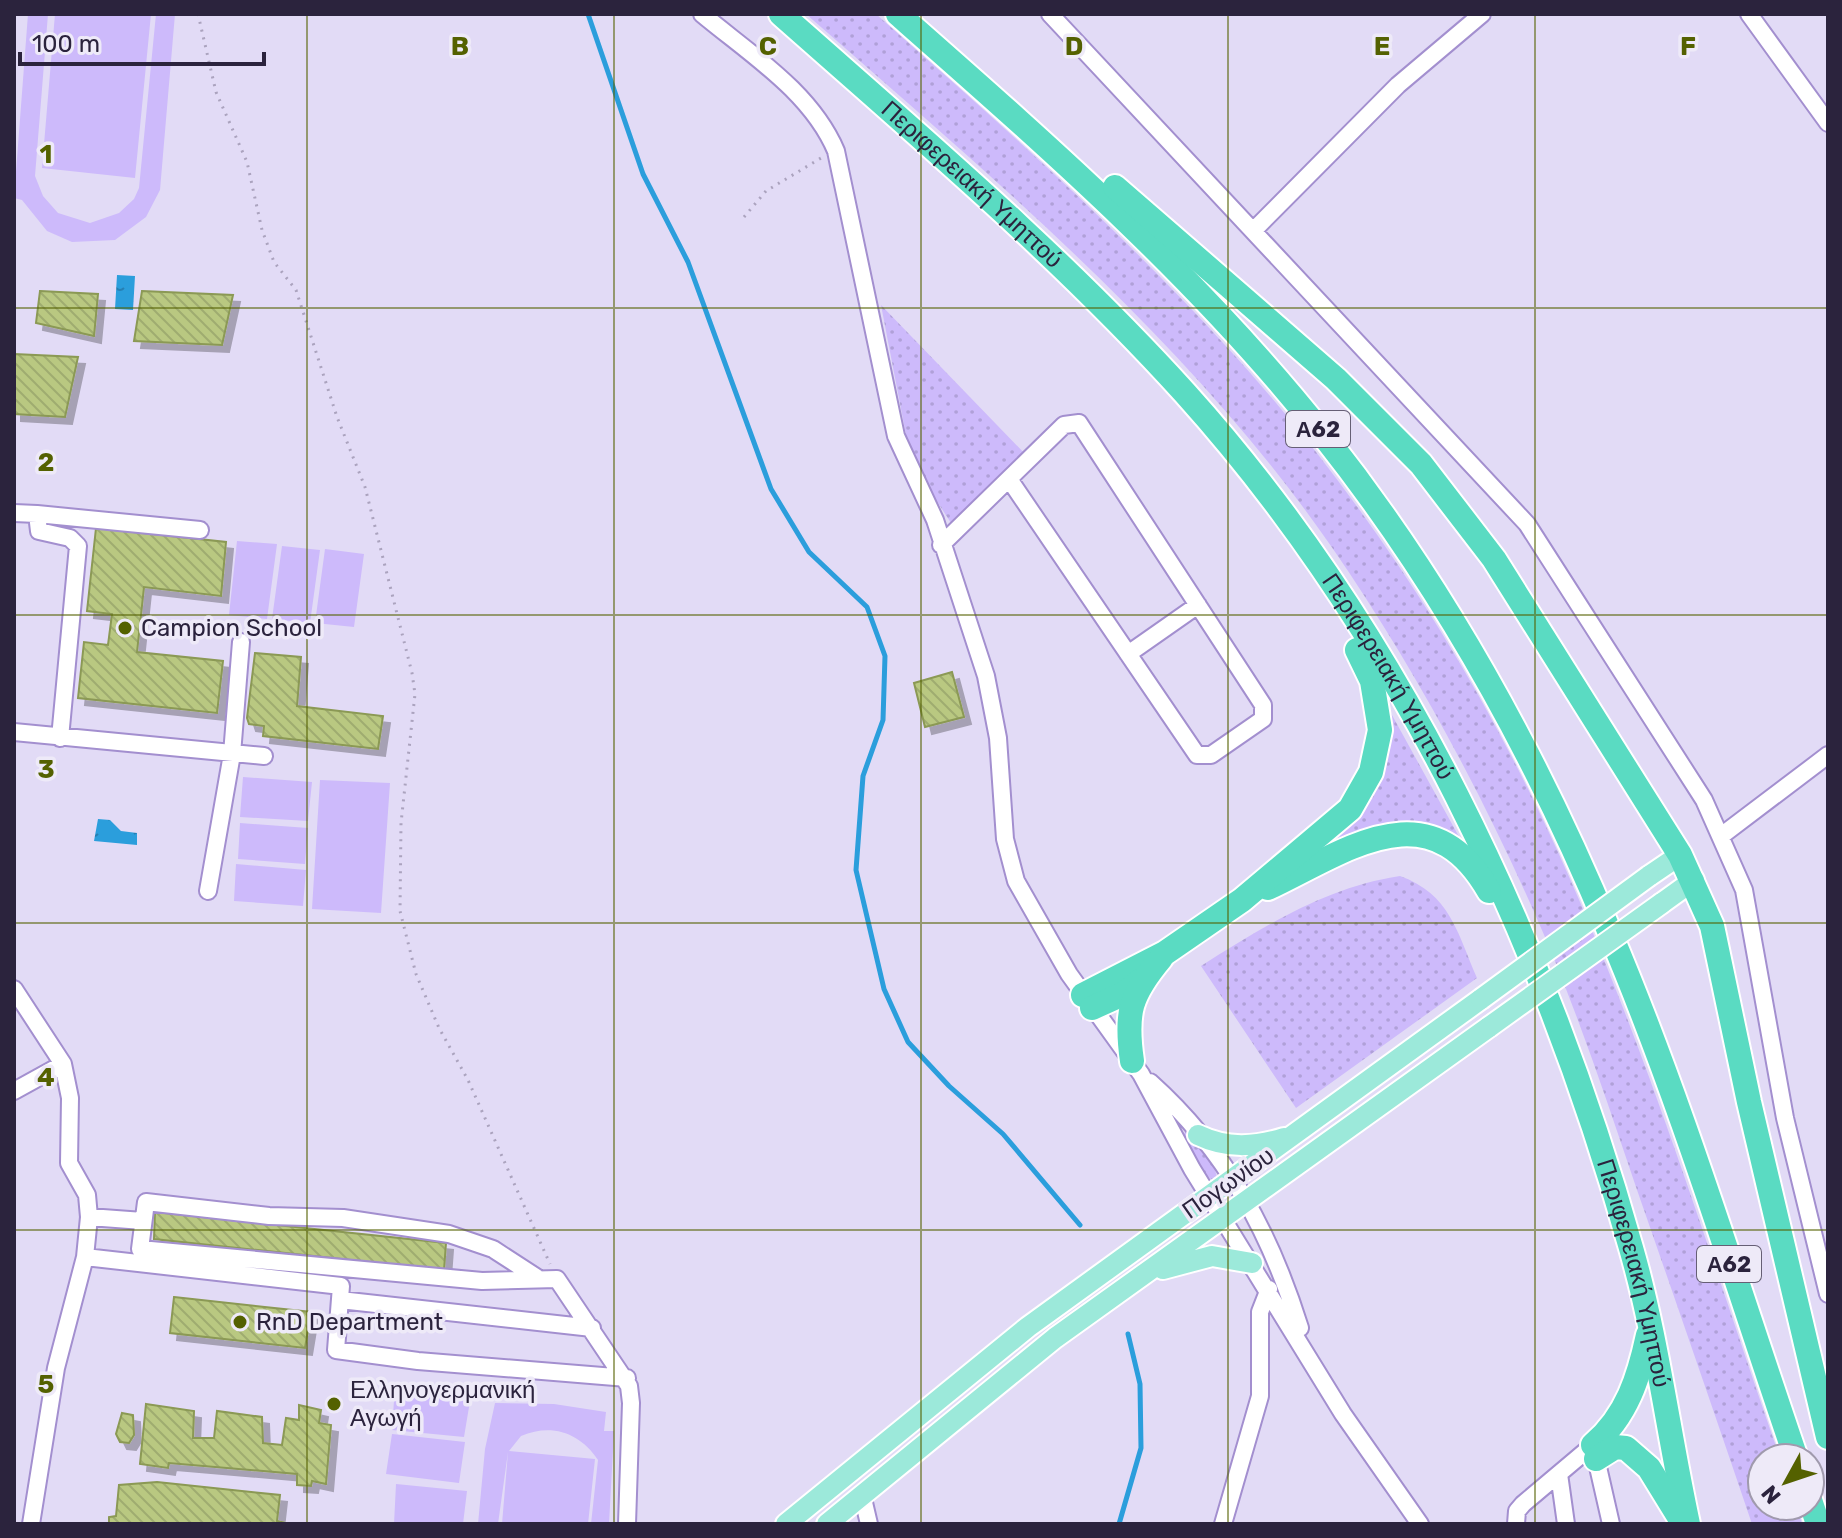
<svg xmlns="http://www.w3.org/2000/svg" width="1842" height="1538" viewBox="0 0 1842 1538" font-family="Rubik,sans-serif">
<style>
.grass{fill:url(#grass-dots)}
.pitch{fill:#cdbafb}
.water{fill:url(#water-ripples)}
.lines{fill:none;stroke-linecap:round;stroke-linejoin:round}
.stream{stroke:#2b9edc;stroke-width:5}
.building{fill:url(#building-back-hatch);stroke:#8b9954;stroke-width:2;filter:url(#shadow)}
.minor-casing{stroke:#a38fcf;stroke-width:20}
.major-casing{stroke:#fff;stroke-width:24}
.highway-casing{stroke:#fff;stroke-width:28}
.path{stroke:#aba3be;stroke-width:3;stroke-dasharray:2 6;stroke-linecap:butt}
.minor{stroke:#fff;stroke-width:16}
.major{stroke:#9ce9da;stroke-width:20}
.highway{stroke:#5adbc2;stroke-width:24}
.major-bridge-casing{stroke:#fff;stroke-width:24;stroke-linecap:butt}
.major-bridge{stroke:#9ce9da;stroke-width:20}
.grid{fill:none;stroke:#546100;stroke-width:2;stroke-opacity:0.55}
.poi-dot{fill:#546100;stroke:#eeeaf8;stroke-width:3}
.labels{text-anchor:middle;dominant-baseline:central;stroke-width:7;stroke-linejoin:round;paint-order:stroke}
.shield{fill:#eeeaf8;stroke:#665f75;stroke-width:2}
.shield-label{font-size:22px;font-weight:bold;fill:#2b233d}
.street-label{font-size:24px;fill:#2b233d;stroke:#eeeaf8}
.poi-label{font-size:24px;fill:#2b233d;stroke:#eeeaf8;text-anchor:start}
.grid-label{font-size:26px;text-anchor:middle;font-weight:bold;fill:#546100;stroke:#eeeaf8;stroke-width:7;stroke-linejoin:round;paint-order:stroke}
</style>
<defs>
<pattern id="grass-dots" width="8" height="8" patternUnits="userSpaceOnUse" patternTransform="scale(2)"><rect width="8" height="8" fill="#cdbafb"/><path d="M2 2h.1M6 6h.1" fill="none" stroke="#b0a0d8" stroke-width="1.8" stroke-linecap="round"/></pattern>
<pattern id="water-ripples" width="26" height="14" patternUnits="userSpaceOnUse" patternTransform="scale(2)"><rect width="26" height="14" fill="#2b9edc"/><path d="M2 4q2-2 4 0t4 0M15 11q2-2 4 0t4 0" fill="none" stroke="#2580b4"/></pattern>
<pattern id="building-back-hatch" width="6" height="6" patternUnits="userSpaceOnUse" patternTransform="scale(2)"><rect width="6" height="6" fill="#b9c881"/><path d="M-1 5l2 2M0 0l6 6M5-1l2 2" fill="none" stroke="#9fac70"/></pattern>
<filter id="shadow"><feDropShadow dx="7" dy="7" stdDeviation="0" flood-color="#0004"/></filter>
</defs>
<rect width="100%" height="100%" fill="#e2dbf6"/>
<path class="grass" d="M806 14H876C995 119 1116 226 1224 344 1347 477 1452 634 1532 797 1635 1008 1703 1236 1780 1458H1762V1506H1796L1802 1524H1752C1714 1412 1675 1299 1636 1187 1604 1092 1572 996 1531 905 1475 780 1409 659 1331 546 1189 341 992 177 806 14Z
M881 305 1027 456 957 523H951L911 461Z
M1387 706 1468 853 1442 837 1293 867 1378 784 1387 756Z
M1400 876C1450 894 1457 932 1477 978L1296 1108 1201 966C1263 927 1326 887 1400 876Z
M1187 1131 1214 1166 1218 1181 1215 1183 1203 1172 1184 1133Z"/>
<path class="pitch" d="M28 14H48L35 176 43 196 58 213 90 223 119 213 134 199 139 188 156 14H175L160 190 146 217 115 240 72 242 47 231 22 200 14 198Z
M55 14H151L135 178 42 168Z
M237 541 277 544 267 619 229 615Z
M282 546 320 550 310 623 272 619Z
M325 549 364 554 354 627 315 623Z
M243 777 312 782 308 821 240 817Z
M320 780 390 783 381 913 312 909Z
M240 823 308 828 305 864 238 859Z
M236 864 306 870 303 906 234 901Z
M395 1386 471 1395 464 1437 392 1430Z
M495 1403 554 1404 606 1412 604 1431H614L609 1524H591L598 1460C580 1433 552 1423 521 1436L509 1451 595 1459 588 1524H502L508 1452 498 1524H478L485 1449Z
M392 1434 465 1442 459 1483 386 1474Z
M396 1484 467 1491 463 1524H394Z"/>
<path class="water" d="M117 275 135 276 133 310 115 309Z
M98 819 110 820 121 831 137 833V845L94 841Z"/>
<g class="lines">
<path class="stream" d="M588 14 643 174 688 262 771 489 809 552 867 607 885 656 883 720 863 776 856 870 884 989 908 1042 949 1086 1003 1134 1080 1225
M1119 1524 1141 1448 1140 1384 1128 1334"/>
</g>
<path class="building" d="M40 291 98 294 94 336 36 323Z
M142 291 233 295 222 345 134 341Z
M14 354 78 357 65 417 14 414Z
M96 528 226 542 221 596 144 587 137 652 223 661 217 713 78 698 84 642 108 645 112 614 87 611Z
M255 653 301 657 297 706 383 716 378 749 263 736 264 726 249 724 247 718Z
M952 672 964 717 925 727 914 683Z
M155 1212 446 1243 444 1270 154 1239Z
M174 1297 311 1312 305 1348 170 1333Z
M146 1404 194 1411 193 1438H214L217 1411 262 1417 263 1443 282 1445 286 1418 299 1420V1405L321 1410 319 1423 331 1425 326 1484 312 1481 311 1486 297 1485V1474L169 1463 168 1468 140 1464Z
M122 1413 133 1415 134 1435 129 1443 120 1442 116 1434Z
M157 1482 280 1495 277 1521 290 1524H109V1517L116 1516 119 1485Z"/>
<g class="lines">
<defs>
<path id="minor" d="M702 14C750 54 811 92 836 151L896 436 935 520 986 676 998 738 1005 839 1016 881 1069 974 1141 1074 1192 1169 1343 1414 1420 1524
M1050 14 1527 524 1704 800 1744 890 1785 1118 1828 1294
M1749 14 1828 123
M1254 230 1398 85 1482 14
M14 513 37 514 39 531 70 538 78 546 60 738
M37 514 200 530
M941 545 1064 425 1079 423 1263 705V719L1211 755H1197L1009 479
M1128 654 1198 605
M14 732 264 756
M1721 836 1828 755
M208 891 232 754 241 642
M14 989 63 1064 70 1098 69 1163 87 1195 89 1217 85 1257 56 1368 31 1524
M1150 1082C1226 1150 1270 1232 1300 1328
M14 1091 63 1064
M89 1217 143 1221
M85 1257 341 1286 336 1350 418 1361 627 1378
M536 1277 493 1249 449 1234 343 1218 269 1216 146 1202 140 1249 482 1281 557 1279 629 1386 631 1403 627 1524
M340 1300 592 1328
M1559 1474 1566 1524
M862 1494 869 1524
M1223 1524 1260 1396V1312L1269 1289
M1516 1524 1517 1511 1523 1504 1593 1445 1611 1524"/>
<path id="major" d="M1649 876 1680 855
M1662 903 1694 880
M1198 1135C1227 1149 1255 1147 1284 1138
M1163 1269 1212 1256 1252 1263
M786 1524 1028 1327 1481 999
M827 1524 1055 1338 1489 1027"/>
<g id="highway">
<path id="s1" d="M781 14C920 137 1061 256 1185 393 1401 633 1544 940 1631 1248 1657 1338 1668 1432 1688 1524"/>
<path d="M898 14C1049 147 1199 278 1324 436 1443 586 1537 757 1610 933 1682 1103 1736 1283 1796 1458"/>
<path d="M1115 187 1336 379 1421 464 1494 559 1680 855 1712 926 1749 1102 1828 1437"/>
<path d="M1268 888C1345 852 1429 786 1489 891"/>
<path d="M1083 995 1165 953 1242 900 1350 809 1371 772 1380 730 1372 681 1357 650"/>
<path d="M1092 1008 1123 994 1140 981"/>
<path d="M1132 1061C1125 1013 1130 995 1161 958"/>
<path d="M1593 1445C1627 1416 1639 1377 1648 1335"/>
<path d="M1596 1459 1615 1447 1626 1448 1649 1468 1681 1520"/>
<path d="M1810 1500 1818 1524"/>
</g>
</defs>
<use href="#minor" class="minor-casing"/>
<use href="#major" class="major-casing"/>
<use href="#highway" class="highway-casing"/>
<path class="path" d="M198 14 216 92 247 162 262 230 274 262 296 290 337 417 365 487 412 673 415 694 401 823 400 911 416 974 439 1028 468 1080 550 1264
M744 217 766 191 821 158"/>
<use href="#minor" class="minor"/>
<use href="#major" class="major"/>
<use href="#highway" class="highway"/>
<defs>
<path id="major-bridge" d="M1481 999 1649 876
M1489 1027 1662 903"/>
</defs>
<use href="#major-bridge" class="major-bridge-casing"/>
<use href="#major-bridge" class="major-bridge"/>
</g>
<path class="grid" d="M307 14V1524M614 14V1524M921 14V1524M1228 14V1524M1535 14V1524M14 308H1828M14 615H1828M14 923H1828M14 1230H1828"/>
<g class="poi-dot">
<circle cx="125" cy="628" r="8"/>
<circle cx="240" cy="1322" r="8"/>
<circle cx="334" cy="1404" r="8"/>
</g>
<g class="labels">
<g class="shield">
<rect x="1286" y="411" width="64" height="36" rx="6"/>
<rect x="1697" y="1246" width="64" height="36" rx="6"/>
</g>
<g class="shield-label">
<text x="1318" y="429">Α62</text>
<text x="1729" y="1264">Α62</text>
</g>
<g class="street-label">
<text stroke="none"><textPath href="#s1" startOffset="256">Περιφερειακή Υμηττού</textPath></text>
<text stroke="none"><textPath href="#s1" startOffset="904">Περιφερειακή Υμηττού</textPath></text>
<text transform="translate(1228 1183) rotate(-35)">Πογωνίου</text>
<text stroke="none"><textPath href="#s1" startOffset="1552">Περιφερειακή Υμηττού</textPath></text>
</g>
<g class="poi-label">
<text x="141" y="628">Campion School</text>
<text x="256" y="1322">RnD Department</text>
<text x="350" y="1390">Ελληνογερμανική<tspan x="350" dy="28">Αγωγή</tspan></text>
</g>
</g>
<g class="grid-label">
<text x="460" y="55">B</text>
<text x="768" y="55">C</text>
<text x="1074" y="55">D</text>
<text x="1382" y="55">E</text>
<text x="1688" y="55">F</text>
<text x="46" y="163">1</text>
<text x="46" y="471">2</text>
<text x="46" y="778">3</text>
<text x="46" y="1086">4</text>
<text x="46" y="1393">5</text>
</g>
<rect width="1842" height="1538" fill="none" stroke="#2b233d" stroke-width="32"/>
<g transform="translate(1786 1482) rotate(230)"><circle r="38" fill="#eeeaf8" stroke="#a09aad" stroke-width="2"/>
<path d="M0-6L14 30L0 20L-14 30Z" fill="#546100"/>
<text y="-12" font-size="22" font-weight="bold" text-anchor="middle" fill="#2b233d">N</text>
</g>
<path d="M20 52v12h244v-12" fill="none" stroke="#2b233d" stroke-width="4"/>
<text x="32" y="52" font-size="24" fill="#2b233d" stroke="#eeeaf8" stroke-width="6" paint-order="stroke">100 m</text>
</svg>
